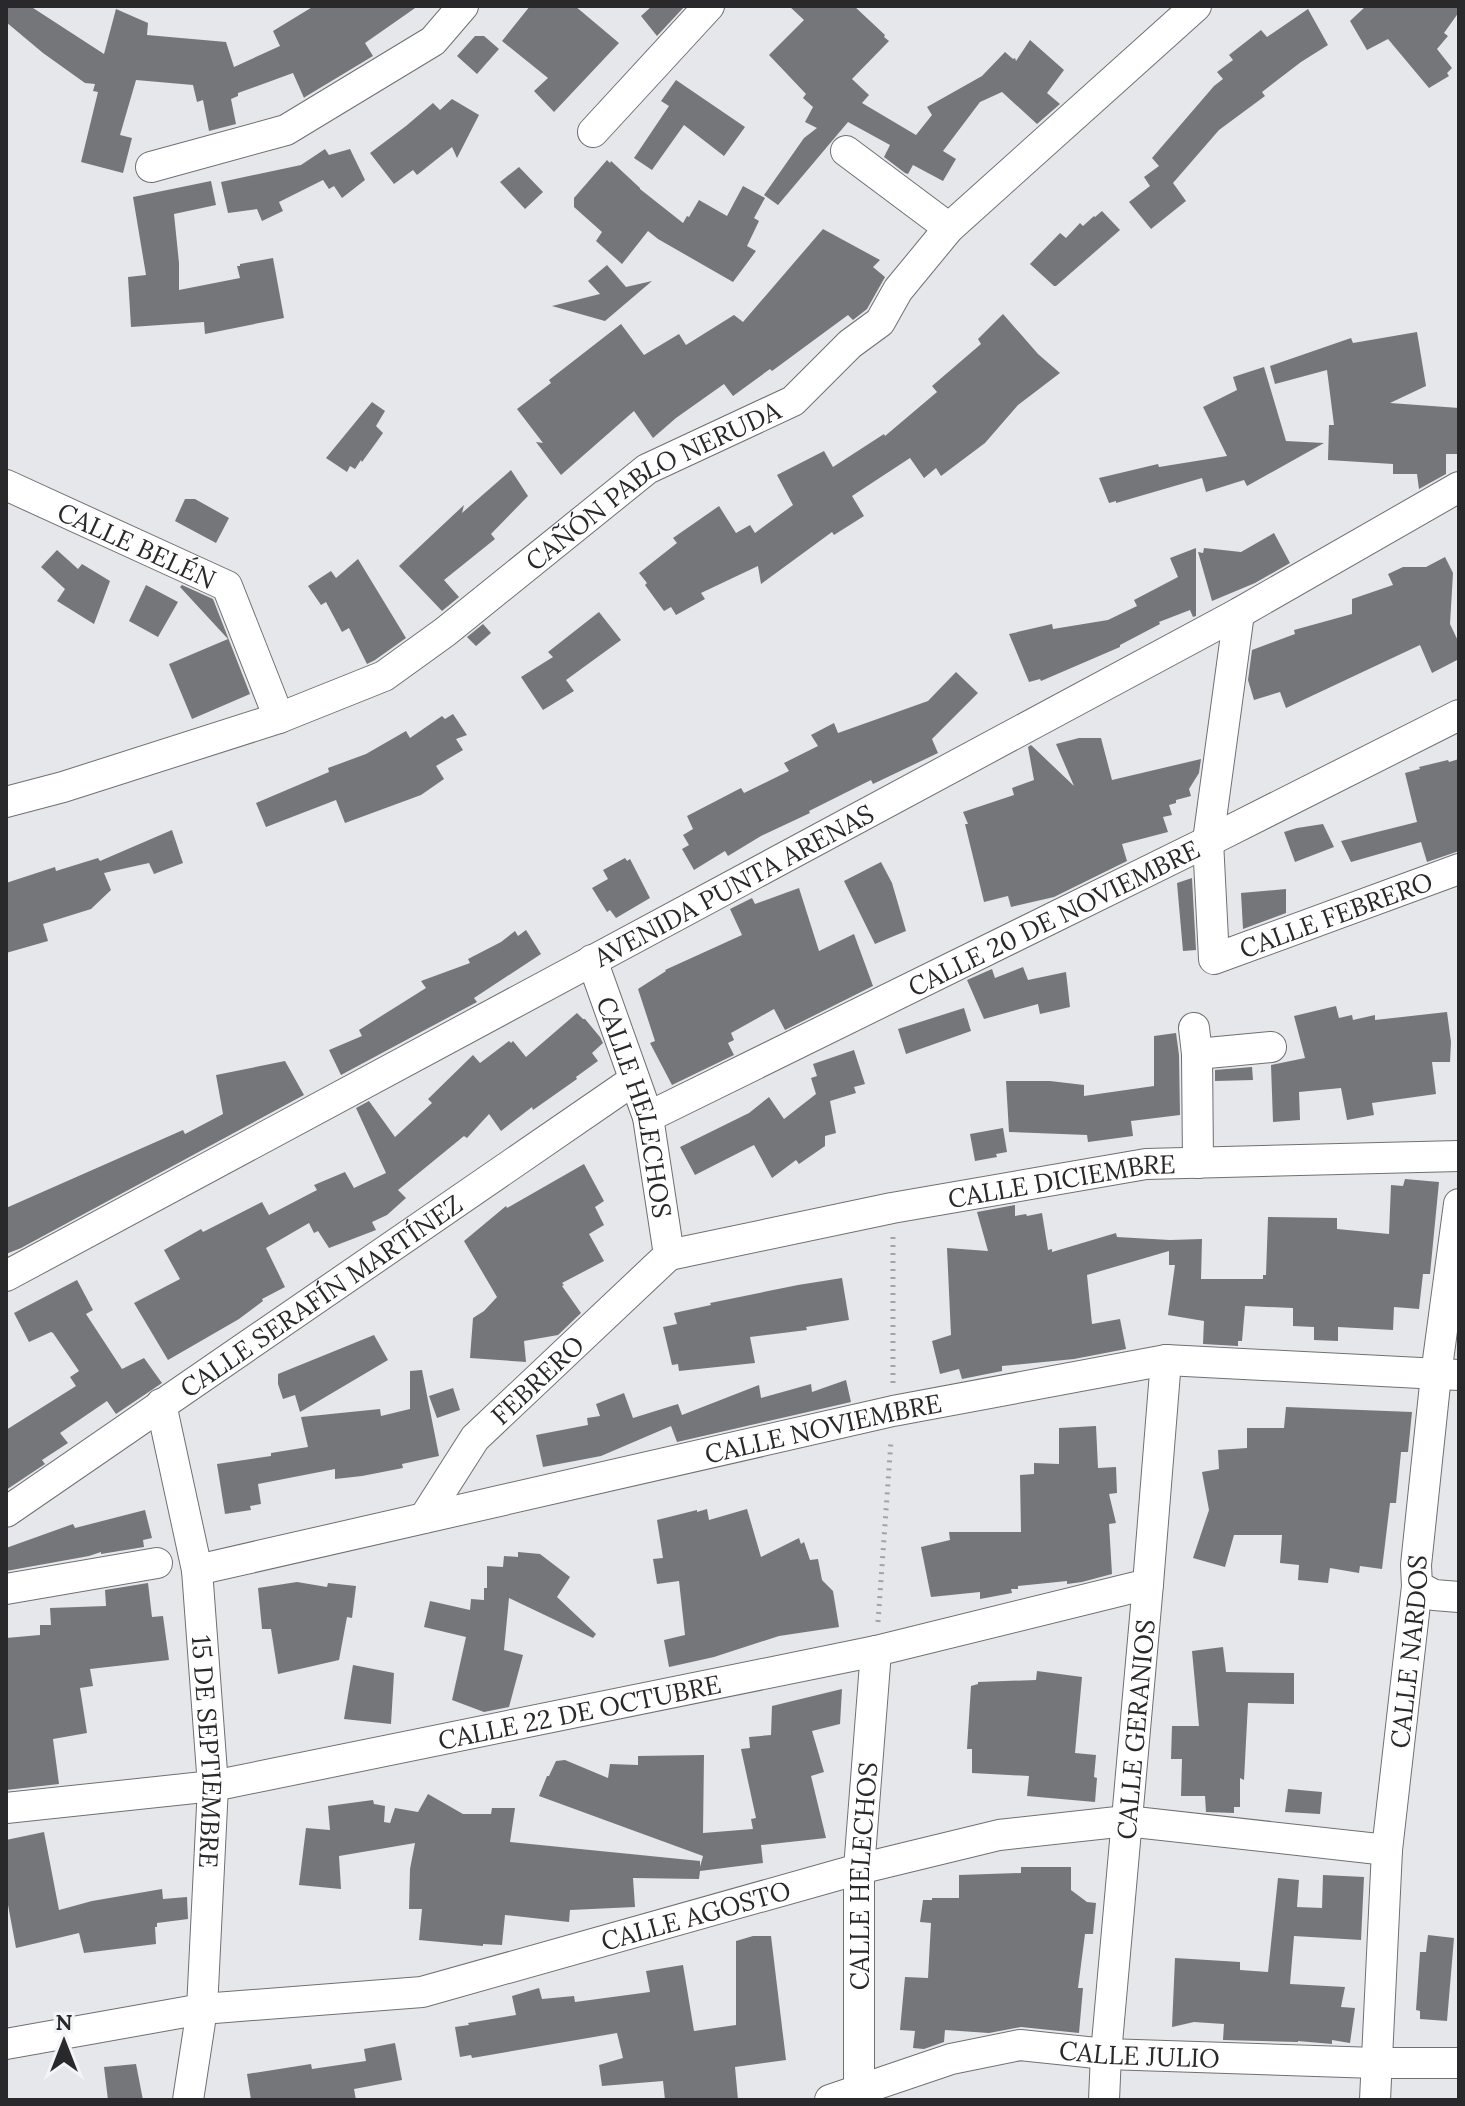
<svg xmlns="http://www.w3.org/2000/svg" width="1465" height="2106" viewBox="0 0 1465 2106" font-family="Lora,serif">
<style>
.building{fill:#75767a}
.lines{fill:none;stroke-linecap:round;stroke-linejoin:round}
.minor-casing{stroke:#6f7074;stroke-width:32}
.path{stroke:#a2a3a6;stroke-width:5;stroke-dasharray:2 6;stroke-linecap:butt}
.minor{stroke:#fff;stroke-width:30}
.labels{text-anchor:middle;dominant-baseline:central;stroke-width:6;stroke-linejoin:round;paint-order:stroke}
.street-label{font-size:26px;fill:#29292b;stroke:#f3f4f8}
</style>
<rect width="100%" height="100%" fill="#e5e7eb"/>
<path class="building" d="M6 6H30L104 54 116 9 148 23 147 35 226 42 234 67 280 46 273 31 314 6H418L365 43 373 56 305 97 304 98 293 73 238 93V96L231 99 236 124 209 131 203 100 197 102 193 85 136 80 120 135 132 138 123 173 81 162 98 92 93 91 95 84 85 83 43 53 6 22Z
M530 6H575L619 43 554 112 534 91 548 78 502 41Z
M652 6H685L657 36 641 16Z
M789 6H854L885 35 884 37 889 41 852 79 869 95 862 103 916 135 932 115 927 107 982 76 1005 52 1013 59 1015 58 1016 61 1030 40 1064 70 1047 93 1060 104 1037 124 1002 92 980 102 943 151 956 159 943 181 913 165 908 174 905 173 884 157 890 145 848 122 778 205 764 195 804 138 817 128 805 122 813 107 803 98 806 94 769 55 804 20Z
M1366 6H1459V12L1444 33 1448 36 1437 49 1452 68 1447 73 1449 76 1429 88 1388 39 1367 50 1350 21Z
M1308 9 1328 45 1301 62 1262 92 1265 96 1219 130 1173 183 1186 201 1151 229 1129 202 1150 186 1144 177 1159 166 1152 158 1214 86 1223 79 1217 72 1233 60 1229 55 1261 30 1267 37Z
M475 36H484L499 49 477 74 457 56Z
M676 80 745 127 724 156 684 125 652 170 634 158 669 106 661 101Z
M452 99 479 115 457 158 452 147 417 175 413 170 394 184 370 153 406 126 433 103 440 110Z
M325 149 329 155 350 149 365 180 342 198 334 186 329 189 323 180 279 202 283 211 262 221 257 209 228 213 221 182 301 165Z
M607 160 610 163 611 161 640 188V189L683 223 687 216 689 217 699 200 727 216 743 186 765 198 754 218 759 221 747 246 756 251 733 282 658 239 648 231 622 264 596 241 602 232 574 207V198Z
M519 167 543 192 525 209 500 182Z
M211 181 216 205 174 214 179 263V290L240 278 237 266H240V264L273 258 284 318 205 334 204 322 131 327 128 277 146 275 133 197Z
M1102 211 1120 230 1056 286H1054L1030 264 1060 233 1066 238 1080 223 1083 226 1094 216 1095 217Z
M823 229 880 260 873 267 885 277 867 309 853 320 848 315 772 371 770 369 733 396 724 384 676 418 653 438 634 411 561 475 536 442 543 443 517 409 551 383 549 380 621 324 644 355 679 334 686 345 734 315 743 322Z
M607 265 626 287 652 281 605 321 552 306 600 294 588 281Z
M1003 314 1038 354 1060 373 1018 405 985 443 941 476 936 468 924 478 910 458 852 496 864 516 834 535 832 532 761 584 758 566 701 593 705 599 676 615 671 607 664 611 645 585 647 583 639 573 677 543 673 538 719 506 736 533 750 525 755 533 793 505 777 475 824 451 833 467 884 434 885 436 937 392 932 386 981 344 978 339Z
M1417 332 1426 386 1390 403 1459 408V454H1446V474L1419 489 1417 474H1393V464L1328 460 1329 425H1334L1327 370 1275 384 1270 366 1351 338 1353 343Z
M1264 367 1286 441 1324 443 1247 486 1244 480 1206 492 1202 478 1116 503V501L1109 503 1099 478 1158 464 1159 467 1227 456 1203 407 1237 390 1233 377Z
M372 402 385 411 376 426 383 433 362 462 361 460 355 469 350 466 347 472 326 458Z
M511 470 528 496 491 534 495 539 444 580 459 597 442 611 399 566 464 505 462 513Z
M185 499H195L229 518 216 543 175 521Z
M1274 533 1290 563 1255 583 1212 601 1198 552 1203 553 1204 548 1241 552Z
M1196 548V616L1193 617 1190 610 1159 622 1160 624 1120 645V647L1041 681 1040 679 1029 682 1009 634 1052 624 1053 629 1108 620 1137 606 1134 600 1178 577 1170 558Z
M57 550 78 569 82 564 110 581 94 624 57 601 65 589 41 567Z
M1445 557 1453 573 1450 624 1459 643V659L1432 673 1420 645 1286 708 1280 692 1254 700 1248 680 1252 650 1295 634 1294 630 1352 614V599L1393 585 1388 574 1403 567H1426Z
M358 559 406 638 375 660 367 664 349 628 342 632 326 602 321 605 308 586 331 571 336 578Z
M146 585 178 602 158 637 129 621Z
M182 585 213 599 250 694 192 719 169 664 228 639 180 587Z
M599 612 621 640 566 680 574 691 543 710 521 677 553 657 548 652Z
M483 624 491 633 476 646 467 637Z
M956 672 978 693 932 739 938 753 873 784 871 780 809 811 810 813 761 836 728 856 725 851 694 870 682 849 689 845 683 835 693 829 687 816 741 788 744 793 789 771 784 763 818 746 811 735 834 723 838 733 928 701Z
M453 714 467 735 456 739 463 750 436 766 444 779 421 795 345 823 336 800 266 827 256 803 329 772 328 768 366 754 406 731 410 738 442 716 445 719Z
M1079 738H1101L1112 780 1201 759 1199 773 1189 789 1191 796 1176 800V803L1169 805 1172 815 1163 817 1168 832 1122 844 1127 861 1054 897 1011 907 1008 896 984 902 965 824H968L963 812 1014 795 1012 788 1034 780 1028 747 1031 745 1074 786 1056 744Z
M1459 759V851L1427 862 1421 842 1351 862 1341 841 1417 822 1405 773 1420 769 1419 767 1448 760 1449 762Z
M1323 824 1334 847 1295 862 1284 832 1297 828Z
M172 830 183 863 154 874 149 863 104 873 111 890 91 909 43 924 48 941 6 953V883L55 867 56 871 98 858 100 861Z
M625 858 627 861 630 859 650 898 616 918 610 910 607 912 592 888 608 879 603 870Z
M881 862 892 883 906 931 875 944 844 881Z
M1192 878 1196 950 1183 951 1177 883Z
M799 888 819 951 854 934 873 986 785 1030 774 1009 731 1033 734 1040 728 1043 734 1055 672 1085 650 1043 655 1041 638 989 666 971 665 970 742 935 730 909 752 898 755 904Z
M1286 889V913L1243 929 1241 893Z
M526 930 541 954 474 998 477 1002 341 1075 329 1050 362 1036 359 1030 426 988 421 981 470 963 468 959 501 942 515 931 518 936Z
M1023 967 1028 980 1066 972 1070 1007 1040 1014 1038 1004 984 1019 967 980 992 969 995 978Z
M1336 1006 1339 1018 1352 1015 1353 1020 1375 1015V1020L1447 1012 1451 1042 1450 1062H1432L1436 1094 1372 1103 1374 1115 1347 1120 1341 1088 1299 1092 1300 1120 1273 1122 1271 1065 1305 1058 1294 1016Z
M964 1008 971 1031 906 1054 898 1029Z
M577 1013 583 1019H585L600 1037 603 1043 592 1053 598 1061 576 1077 577 1079 533 1110 532 1107 501 1131 489 1114 467 1138 464 1136 398 1190 406 1198 387 1215 372 1222 376 1230 329 1248 318 1231 314 1233 309 1223 266 1248 285 1287 262 1299 263 1301 239 1319 168 1360 134 1303 180 1279 164 1250 201 1229 203 1232 262 1202 269 1215 317 1190 314 1185 345 1172 354 1188 386 1173 356 1108 369 1101 395 1137 432 1103 428 1099 473 1055 480 1063 509 1041 511 1043 513 1041 526 1057Z
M1176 1033 1179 1055 1180 1115 1131 1121 1133 1136 1088 1142 1087 1135 1009 1132 1006 1081H1050L1084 1085V1096L1154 1086V1036Z
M854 1050 865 1084 854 1087 856 1093 830 1101 836 1133 825 1136V1146L799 1164 796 1160 772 1178 754 1145 695 1175 680 1147 749 1113 769 1097 784 1119 816 1094 811 1078 817 1076 813 1064Z
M285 1061 304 1095 21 1248 6 1254V1208L183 1130 185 1134 223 1114 216 1075Z
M1252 1067 1253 1080 1215 1081V1070Z
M1003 1128 1007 1152 996 1154 997 1157 975 1161 970 1134Z
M584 1164 604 1201 595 1207 604 1225 589 1234 604 1261 562 1283 564 1285 562 1286 581 1313 558 1335 524 1341 526 1362 470 1358 473 1318 484 1311 497 1297 464 1241 506 1206 507 1208Z
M1405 1179 1439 1182 1430 1274H1423L1419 1309 1394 1307 1393 1330 1338 1327V1341L1314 1340V1327L1293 1326V1308L1245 1306 1242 1341H1238V1346L1203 1344 1204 1321 1168 1315 1175 1265H1169V1251L1087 1275 1092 1324 1120 1319 1126 1349 1074 1359 1002 1366V1371L962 1379 959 1369 940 1374 932 1341 951 1335 947 1248 988 1251 977 1212 1015 1205V1216L1026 1214 1027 1216 1042 1213 1048 1250 1052 1249V1252L1116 1233 1117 1237 1170 1240 1202 1239 1201 1279H1263V1275H1266L1268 1217 1337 1218V1229L1389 1234 1391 1185 1403 1186Z
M842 1278 849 1320 806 1327 807 1330 750 1337 755 1363 679 1371 678 1364 672 1365 663 1327 677 1324 674 1313 711 1305 710 1303 798 1285Z
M77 1280 93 1310 86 1314 122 1369 144 1358 162 1383 116 1414 107 1401 60 1433 68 1443 42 1460 45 1464 6 1490V1430L76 1386 70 1377 79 1371 53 1333 51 1332 29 1342 14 1313Z
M374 1335 388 1360 300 1412 295 1395 283 1399 278 1384V1374Z
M422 1370 439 1456 402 1464 403 1468 362 1476 335 1479V1469L258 1484 261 1504 250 1506 251 1510 225 1514 217 1464 271 1456V1453L308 1447 301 1417 380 1409 381 1416 410 1409V1371Z
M846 1380 851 1402 677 1442 671 1426 601 1456 543 1467 536 1435 588 1425 587 1418 600 1416 596 1404 624 1393 633 1418 678 1404 682 1415 759 1385 761 1398 811 1384 812 1392Z
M453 1388 460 1410 437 1418 429 1396Z
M1286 1407 1412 1412 1408 1452H1401L1396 1503H1390L1382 1569 1360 1566 1359 1573 1330 1568 1328 1583 1298 1580 1299 1565 1280 1563 1282 1535H1234L1225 1567 1193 1558 1209 1510 1202 1472 1219 1469 1218 1450 1247 1448V1428H1284Z
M1096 1426 1098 1468 1116 1467 1117 1493 1109 1494 1116 1523 1109 1524 1112 1574 1082 1582 1067 1584V1581L1018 1586V1589H1011L1012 1593 980 1599V1592L931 1597 921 1547 950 1540 949 1532H1021L1020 1475 1034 1474V1463L1059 1464V1428Z
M707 1509 709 1520 747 1509 761 1557 799 1538 801 1544 804 1542 810 1560 818 1559 822 1580 833 1591 839 1627 779 1636 714 1657 669 1667 664 1640 685 1635 679 1581 657 1584 653 1559 663 1558 657 1520 697 1510V1512Z
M145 1510 152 1538 143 1540 144 1547 101 1554V1552L89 1556 6 1571V1548L73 1524 75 1528Z
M518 1552 540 1554 570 1577 557 1597 596 1634 593 1638 509 1598 504 1650 523 1655 509 1707 484 1712 452 1700 466 1637 424 1627 430 1601 470 1610 471 1599 484 1600V1588H487V1566L503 1567 504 1556 518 1557Z
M297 1582 327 1587 328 1583 356 1586 352 1618 347 1617 339 1660 278 1674 271 1629H262L258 1588Z
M148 1583 152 1617 163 1616 169 1660 90 1669 93 1686 80 1688 87 1733 53 1739 59 1784 6 1790V1638L40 1635V1625H51L50 1608 106 1606 105 1590Z
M1223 1647 1226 1672 1294 1673V1704L1248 1703 1244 1780 1240 1778V1807H1234V1813L1206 1812 1205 1796H1181L1182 1759H1171L1172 1726H1199L1192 1651Z
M353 1665 394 1673 391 1724 344 1719Z
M1037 1671 1082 1677 1075 1753 1096 1755 1094 1777 1097 1778 1095 1802 1027 1796 1029 1776 972 1773V1749H967L971 1686 978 1684V1682L1036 1680Z
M842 1689 840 1724 812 1731 824 1772 811 1776 826 1838 761 1845 763 1863 700 1871 699 1879 633 1878 635 1907 570 1910 569 1922 505 1915 502 1945 483 1944V1946L419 1940 422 1909H409L410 1869 415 1843 339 1856 341 1889 299 1885 306 1828 330 1830 328 1806 373 1800 374 1804 385 1806 384 1822 390 1823 395 1808 418 1812 428 1794 463 1814H491L492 1808H515L510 1842 700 1861V1867L703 1856 539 1796 547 1776H549L556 1761 565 1760 608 1778 610 1764 638 1765V1756L704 1755 703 1833 753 1829 751 1819 756 1818 741 1749 750 1748 749 1737 771 1735 772 1706Z
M1288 1789 1322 1792 1320 1814 1285 1812Z
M44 1832 59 1910 92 1901 162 1889 163 1899 187 1897 188 1919 157 1923V1927H155L156 1944 84 1953 79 1933 16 1948 6 1894V1840Z
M1021 1867H1071V1890L1087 1902 1096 1903 1093 1934H1085L1078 1988H1083L1079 2033 1021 2027 989 2033 945 2030 944 2042 924 2049 913 2048 915 2031 900 2030 905 1977 928 1978 931 1923 920 1922 923 1900H932V1898H959V1875L1021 1873Z
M1323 1875 1364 1877 1361 1940 1294 1936 1290 1984 1345 1987 1341 2007 1355 2008 1350 2043 1332 2040V2044L1298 2041V2042L1223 2040 1224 2024 1194 2022 1172 2027 1175 1958 1240 1962V1970L1268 1972 1278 1878 1299 1880 1297 1907 1322 1908Z
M1428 1935 1454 1938 1447 2021 1420 2019V2011L1416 2010 1420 1952H1426Z
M753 1936H771L786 2060 735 2067 738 2100H665L663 2081 602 2086 599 2065 623 2058 617 2033 472 2058 471 2055 460 2057 455 2027 469 2025 468 2023 516 2015 512 1996 539 1988 542 1999 574 1996 575 2002 650 1992 646 1971 683 1965 694 2031 736 2025V1941Z
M395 2043 402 2080 354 2089 356 2100H251L247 2074 311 2064 312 2069 366 2061 364 2049Z
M136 2064 143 2100H108L104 2067Z"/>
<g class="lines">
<defs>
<g id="minor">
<path d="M593 132 709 6"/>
<path d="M846 151 949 228"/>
<path d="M151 167 286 130 433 41 463 6"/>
<path id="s1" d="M6 485 227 586 279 718"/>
<path id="s2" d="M1239 613 1208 841 1214 959 1459 869"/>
<path id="s3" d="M6 802 63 787 279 718 384 676 445 632 647 469 793 401 850 344 880 322 898 290 949 228 1196 6"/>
<path id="s4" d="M592 960 648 1117 669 1255"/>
<path d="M1194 1028 1197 1054 1198 1163"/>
<path d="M1197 1054 1271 1047"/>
<path id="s5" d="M648 1117 1223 834 1459 715"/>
<path id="s6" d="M669 1255 892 1208 1146 1164 1459 1156"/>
<path id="s7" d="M6 1276 1239 613 1459 487"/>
<path id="s8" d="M161 1404 197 1570 213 1786 202 2009 188 2100"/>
<path id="s9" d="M6 1512 634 1080"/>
<path id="s10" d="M424 1518 475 1438 669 1255"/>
<path id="s11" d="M197 1570 893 1411 1166 1360 1459 1375"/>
<path d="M1417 1586 1434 1595 1459 1597"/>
<path d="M6 1589 157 1563"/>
<path id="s12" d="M6 1808 213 1786 876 1651 1148 1584"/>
<path id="s13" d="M6 2044 202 2009 422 1992 859 1869 999 1835 1126 1821 1387 1850"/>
<path id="s14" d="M830 2100 951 2059 1020 2045 1106 2054 1376 2063H1459"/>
<path id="s15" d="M859 2100V1869L876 1651"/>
<path id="s16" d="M1104 2100 1106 2054 1148 1584 1166 1360"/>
<path id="s17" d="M1375 2100 1387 1850 1417 1586 1416 1565 1436 1375 1459 1204"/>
</g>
</defs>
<use href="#minor" class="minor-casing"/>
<path class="path" d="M893 1237V1383
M878 1622 891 1441"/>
<use href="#minor" class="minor"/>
</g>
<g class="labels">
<g class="street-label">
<text stroke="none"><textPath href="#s3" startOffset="730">CAÑÓN PABLO NERUDA</textPath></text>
<text stroke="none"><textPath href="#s1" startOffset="144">CALLE BELÉN</textPath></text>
<text stroke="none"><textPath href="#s7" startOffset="826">AVENIDA PUNTA ARENAS</textPath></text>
<text stroke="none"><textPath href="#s2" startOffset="478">CALLE FEBRERO</textPath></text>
<text stroke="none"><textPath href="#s5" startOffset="452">CALLE 20 DE NOVIEMBRE</textPath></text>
<text stroke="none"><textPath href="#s4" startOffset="154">CALLE HELECHOS</textPath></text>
<text stroke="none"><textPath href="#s6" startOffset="400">CALLE DICIEMBRE</textPath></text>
<text stroke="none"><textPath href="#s9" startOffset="382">CALLE SERAFÍN MARTÍNEZ</textPath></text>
<text stroke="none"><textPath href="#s10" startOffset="180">FEBRERO</textPath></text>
<text stroke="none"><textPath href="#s11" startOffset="642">CALLE NOVIEMBRE</textPath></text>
<text stroke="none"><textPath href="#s17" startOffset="450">CALLE NARDOS</textPath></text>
<text stroke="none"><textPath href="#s12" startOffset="582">CALLE 22 DE OCTUBRE</textPath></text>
<text stroke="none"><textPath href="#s16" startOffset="372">CALLE GERANIOS</textPath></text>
<text stroke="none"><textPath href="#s8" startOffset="352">15 DE SEPTIEMBRE</textPath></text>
<text stroke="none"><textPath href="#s15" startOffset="224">CALLE HELECHOS</textPath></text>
<text stroke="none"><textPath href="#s13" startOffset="704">CALLE AGOSTO</textPath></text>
<text stroke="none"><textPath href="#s14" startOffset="318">CALLE JULIO</textPath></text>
</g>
</g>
<rect width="1465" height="2106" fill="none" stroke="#29292b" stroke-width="16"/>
<g transform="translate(64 2042)" stroke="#f3f4f8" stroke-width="6" paint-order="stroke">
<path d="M0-6L14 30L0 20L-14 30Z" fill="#29292b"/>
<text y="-12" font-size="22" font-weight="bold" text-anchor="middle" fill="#29292b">N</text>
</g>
</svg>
